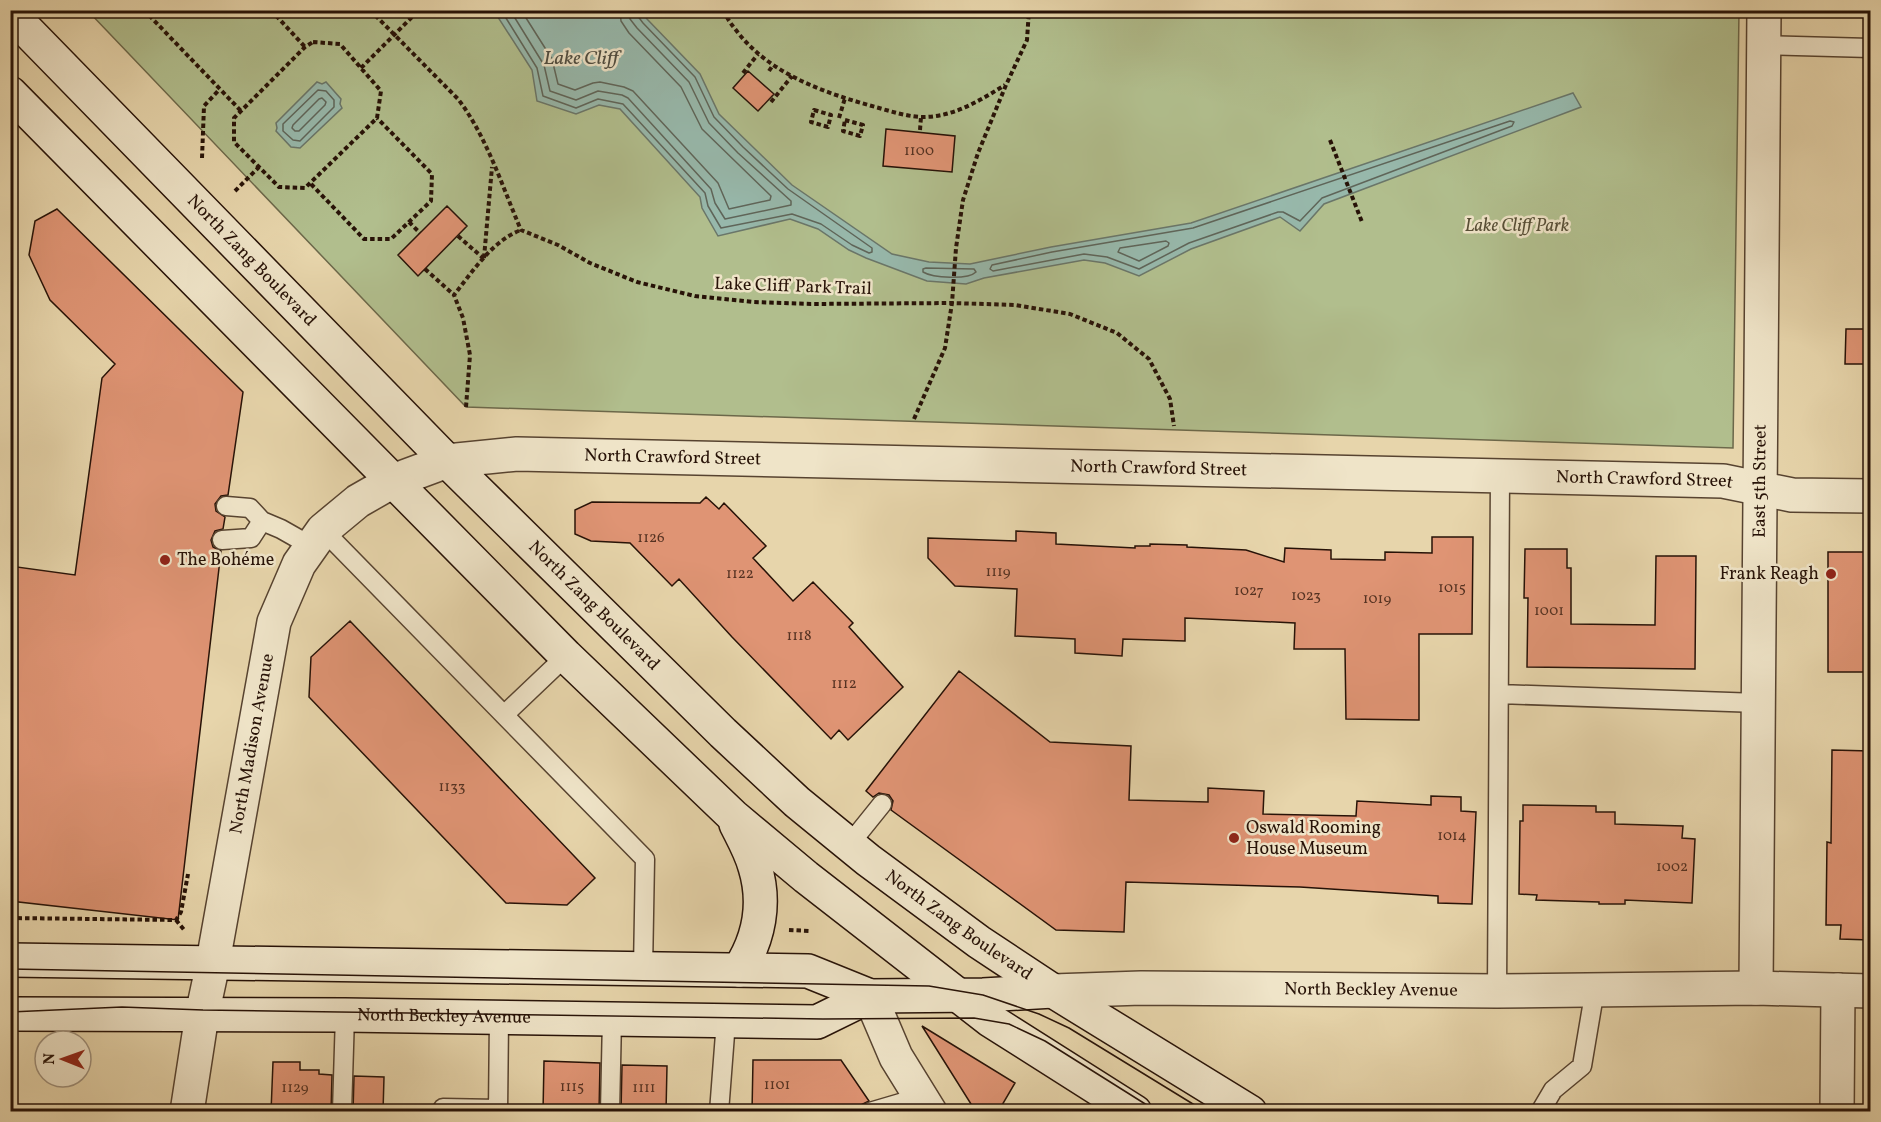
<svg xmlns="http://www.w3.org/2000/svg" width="1881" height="1122" viewBox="0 0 1881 1122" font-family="Vollkorn,serif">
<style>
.green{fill:#b1be8d;stroke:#6c684a;stroke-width:1.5}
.water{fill:#97b8ab;stroke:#6a7669;stroke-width:1.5}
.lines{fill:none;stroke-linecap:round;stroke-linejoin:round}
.shore{stroke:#5f6559;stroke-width:1.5}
.building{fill:#df9474;stroke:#271207;stroke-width:1.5}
.service-casing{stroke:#574330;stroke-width:21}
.minor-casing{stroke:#574330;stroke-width:36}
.tertiary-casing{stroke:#574330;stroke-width:36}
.secondary-casing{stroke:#271207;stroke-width:36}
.path{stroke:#271207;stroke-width:4;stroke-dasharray:4.5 3;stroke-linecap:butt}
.service{stroke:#efe4c8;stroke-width:18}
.minor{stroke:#efe4c8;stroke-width:33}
.tertiary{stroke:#efe4c8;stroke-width:33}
.secondary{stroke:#efe4c8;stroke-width:33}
.tram{stroke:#271207;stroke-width:1.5}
.poi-dot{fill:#8f2418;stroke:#efe4c8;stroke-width:2}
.labels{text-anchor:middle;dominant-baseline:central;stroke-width:5;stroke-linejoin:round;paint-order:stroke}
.number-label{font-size:15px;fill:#553222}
.park-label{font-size:18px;font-style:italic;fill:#574e36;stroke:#efe4c8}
.street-label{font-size:18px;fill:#271207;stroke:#efe4c8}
.poi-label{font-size:18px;fill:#271207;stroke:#efe4c8;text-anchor:start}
.water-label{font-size:20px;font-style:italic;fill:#4e4c40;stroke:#efe4c8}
</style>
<rect width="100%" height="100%" fill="#e7d5ab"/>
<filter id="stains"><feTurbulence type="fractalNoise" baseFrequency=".00333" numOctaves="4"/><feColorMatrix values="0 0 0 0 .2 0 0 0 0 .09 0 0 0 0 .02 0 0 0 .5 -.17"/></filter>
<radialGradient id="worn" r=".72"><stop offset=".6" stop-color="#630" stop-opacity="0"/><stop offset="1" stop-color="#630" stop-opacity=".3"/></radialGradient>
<path class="green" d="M88 11H1739L1733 448 466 407Z"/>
<path class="water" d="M494 11H641L647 19 700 74 719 114 792 185 892 254 929 262 970 264 1051 247 1191 223 1573 93 1581 107 1324 204 1300 231 1280 217 1191 249 1139 276 1105 263 1084 260 984 278 966 284 927 281 866 258 849 250 818 229 790 219 718 236 702 208 700 197 620 109 599 105 576 114 537 101 532 70Z
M317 82 322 84 326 82 341 99 340 104 342 108 300 148 291 147 276 131 277 128 276 123Z"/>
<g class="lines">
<path class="shore" d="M501 10 537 68 543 96 576 108 598 99 623 104 705 193 708 206 721 228 792 214 821 224 852 245 869 253 872 252V248L788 189 743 147 714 117 695 77 643 23 637 15V10
M510 10 544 65 550 91 576 100 598 91 622 95 628 98 711 189 715 203 725 219 791 205V201L738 153 709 123 689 82 637 28 630 19 629 10
M521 10 552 59 558 84 575 90 593 83 600 82 624 87 633 91 718 183 729 209 770 200 771 196 702 129 681 87 629 33 621 21 620 10
M318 90 326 91 334 100V107L300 141 293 140 283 131V124Z
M322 98 326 102 325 105 299 131H295L292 128 293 125 319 99Z
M1510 121 1514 122 1512 126 1322 198 1300 221 1283 212H1278L1189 243 1139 269 1107 257 1084 254 993 271 990 269 992 265 1052 252 1193 228Z
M1166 241 1169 243 1168 246 1139 261 1118 252 1120 248Z
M926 268 974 269 976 272C968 280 933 278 923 272V269Z"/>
</g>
<path class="building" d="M748 71 774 94 758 111 733 88Z
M886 129 955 136 952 172 883 166Z
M447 206 467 226 418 276 398 255Z
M57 209 243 392 228 495 221 496 215 504 216 511 225 517 223 529 215 531 211 540 213 547 221 551 178 920 10 901V566L75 575 102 378 115 364 50 300 29 255 35 221Z
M1846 329H1870V364H1845Z
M706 497 719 509 724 503 766 546 753 558 793 601 813 582 853 623 849 627 903 687 848 740 839 730 831 739 732 637 679 579 672 586 630 543 591 541 575 534V510L592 502 700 503Z
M1016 531 1056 533V544L1135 548V546H1150V544L1187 545V547L1246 550 1284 562 1285 548 1331 550V559L1385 560V552L1432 553V537H1473L1472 634H1419V720L1346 719 1345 649H1294L1295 623 1185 618V641L1123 639 1122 656 1075 653V639L1015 636 1017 589 955 586 928 558V538L1016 541Z
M1525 549H1567V568H1571V624L1655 625 1656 556H1696L1695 669 1527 667 1528 598H1524Z
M1828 552H1870V672H1828Z
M350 621 595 878 567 905 506 903 309 697 311 657Z
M959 671 1050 742 1131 746 1129 800 1208 802V788L1264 791 1263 814 1356 816 1357 801 1431 805V796L1461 797V811L1476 812 1472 904 1438 903V896L1300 887 1126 882 1124 932 1056 930 891 810 893 801 889 795 879 793 873 797 866 791Z
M1832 750 1870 751V940L1840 939 1841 925H1826L1827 842 1831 843Z
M1523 805 1596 806V812H1615V824L1683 826 1682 838 1695 839 1692 903 1625 900V904H1599V902L1536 900 1537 895 1519 894 1520 821H1523Z
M922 1026 1015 1083 998 1112H976Z
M753 1060H841L869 1101 861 1105 838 1112H752Z
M544 1061 600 1063 599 1112H543Z
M273 1062H300V1070H319V1074L332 1075 331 1112H271Z
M622 1065 667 1066 666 1112H621Z
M354 1076 384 1077 383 1112H353Z"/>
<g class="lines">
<defs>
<path id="service" d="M1763 45 1870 48
M226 506 250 508 262 521 281 529 311 546
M323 530 645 859 643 969
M222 540 251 538 262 521
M1499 694 1758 703
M504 715 566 656
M849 845 882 804
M1497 991 1500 477
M342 1112 345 1015
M443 1112V1108L498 1109
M498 1112 499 1018
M610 1112 612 1018
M719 1112 726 1021
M870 1112 921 1097
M1540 1112 1553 1090 1582 1066 1595 989"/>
<g id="minor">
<path id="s1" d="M1756 988 1764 10"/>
<path d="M870 996 896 1057 930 1112"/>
<path id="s2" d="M187 1112 202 1015 211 973 274 622 299 564 323 530 358 501 393 481 447 461 517 454 1723 481 1792 495 1870 496"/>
<path d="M1837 1112 1838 990"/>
</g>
<g id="tertiary">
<path id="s3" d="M1053 991 1141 988 1497 991 1756 988 1870 991"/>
</g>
<g id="secondary">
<path id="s4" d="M10 13 447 461 723 733 797 802 868 860 979 942 1053 991 1250 1112"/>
<path d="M10 93 566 656 733 816 806 877 990 1020 1135 1112"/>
<path d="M736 824C743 838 751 852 755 867 766 903 759 939 739 970"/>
<path d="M10 960 808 971 870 996 983 995 1053 991"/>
<path id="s5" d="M10 1014 345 1015 817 1022 870 996"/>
</g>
</defs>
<use href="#service" class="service-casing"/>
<use href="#minor" class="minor-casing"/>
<use href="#tertiary" class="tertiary-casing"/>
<use href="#secondary" class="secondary-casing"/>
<path class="path" d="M144 10 241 111
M271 10 305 47
M370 10 458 99C487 137 502 186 521 230L558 245 590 263 637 282 695 296 754 302 811 304 952 303 1015 305 1070 314 1117 333 1149 359 1170 399 1174 426
M724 10C727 20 733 26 739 34 773 76 828 94 879 108 893 112 906 116 920 117 952 118 979 101 1005 85
M313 42 340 44 381 91 377 118 305 188 279 187 234 142V118L305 47Z
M361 68 419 10
M769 71 773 65
M743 73 758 54
M771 102 792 76
M814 110 831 115 828 127 811 122Z
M839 118 845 98
M845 120 863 125 860 136 843 131Z
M920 130 921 117
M1330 140 1362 222
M202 158 204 106 219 90
M311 184 364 239H391L431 201 432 174 377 118
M235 191 259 167
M409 222 420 233
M458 236 483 258
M484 258 492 167
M425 269 454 295
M466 407 470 355 463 318 454 295C473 271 492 241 521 230
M914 419 945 348 952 303 956 248 963 200 978 153 1006 85 1027 40 1029 10
M10 918 176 920 181 912 188 874
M176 920 185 931
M789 930 810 931"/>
<use href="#service" class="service"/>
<use href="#minor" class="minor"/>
<use href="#tertiary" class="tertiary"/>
<use href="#secondary" class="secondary"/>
<path class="tram" d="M10 969 929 986 983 995 1039 1014 1069 1028 1206 1112
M10 1012 122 1007 203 1010 823 1019 974 1018 1009 1024 1045 1041 1158 1112"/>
</g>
<g class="poi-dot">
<circle cx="165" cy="560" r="6"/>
<circle cx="1831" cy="574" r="6"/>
<circle cx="1234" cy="838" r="6"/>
</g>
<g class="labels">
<g class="number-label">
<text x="919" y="151">1100</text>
<text x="651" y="538">1126</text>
<text x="998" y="572">1119</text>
<text x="740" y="574">1122</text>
<text x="1452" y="588">1015</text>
<text x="1249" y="591">1027</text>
<text x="1306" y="596">1023</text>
<text x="1377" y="599">1019</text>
<text x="1549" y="611">1001</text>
<text x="799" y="636">1118</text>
<text x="844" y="684">1112</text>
<text x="452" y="787">1133</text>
<text x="1452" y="836">1014</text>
<text x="1672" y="867">1002</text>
<text x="777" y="1085">1101</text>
<text x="572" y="1087">1115</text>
<text x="295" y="1088">1129</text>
<text x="644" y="1088">1111</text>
</g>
<g class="park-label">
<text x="1517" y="226">Lake Cliff Park</text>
</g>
<g class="street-label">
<text stroke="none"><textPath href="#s4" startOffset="346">North Zang Boulevard</textPath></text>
<text transform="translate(793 287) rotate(2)">Lake Cliff Park Trail</text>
<text stroke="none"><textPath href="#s2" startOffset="972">North Crawford Street</textPath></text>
<text stroke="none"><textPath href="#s2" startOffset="1458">North Crawford Street</textPath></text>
<text stroke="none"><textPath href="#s2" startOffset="1944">North Crawford Street</textPath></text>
<text stroke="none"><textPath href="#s1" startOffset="507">East 5th Street</textPath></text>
<text stroke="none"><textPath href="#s4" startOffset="832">North Zang Boulevard</textPath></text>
<text stroke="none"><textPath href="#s2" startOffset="374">North Madison Avenue</textPath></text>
<text stroke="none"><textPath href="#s4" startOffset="1318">North Zang Boulevard</textPath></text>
<text stroke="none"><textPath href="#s3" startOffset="318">North Beckley Avenue</textPath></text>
<text stroke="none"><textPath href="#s5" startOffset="434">North Beckley Avenue</textPath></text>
</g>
<g class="poi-label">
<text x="177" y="560">The Bohéme</text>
<text x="1819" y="574" text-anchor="end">Frank Reagh</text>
<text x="1246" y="828">Oswald Rooming<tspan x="1246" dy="21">House Museum</tspan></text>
</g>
<g class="water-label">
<text x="581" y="59">Lake Cliff</text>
</g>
</g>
<rect width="1881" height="1122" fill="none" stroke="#e7d5ab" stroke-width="36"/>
<rect x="12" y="12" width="1857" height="1098" fill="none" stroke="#271207" stroke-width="3"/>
<rect x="18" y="18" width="1845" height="1086" fill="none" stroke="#271207" stroke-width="1.5"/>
<g transform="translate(63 1059) rotate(271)"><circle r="28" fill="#efe4c8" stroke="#9f907b" stroke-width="1.5"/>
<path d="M0-4.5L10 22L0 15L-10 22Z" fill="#8f2418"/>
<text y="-9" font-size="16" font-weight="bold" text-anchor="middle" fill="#271207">N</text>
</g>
<rect width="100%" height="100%" filter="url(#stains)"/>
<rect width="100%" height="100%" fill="url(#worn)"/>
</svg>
